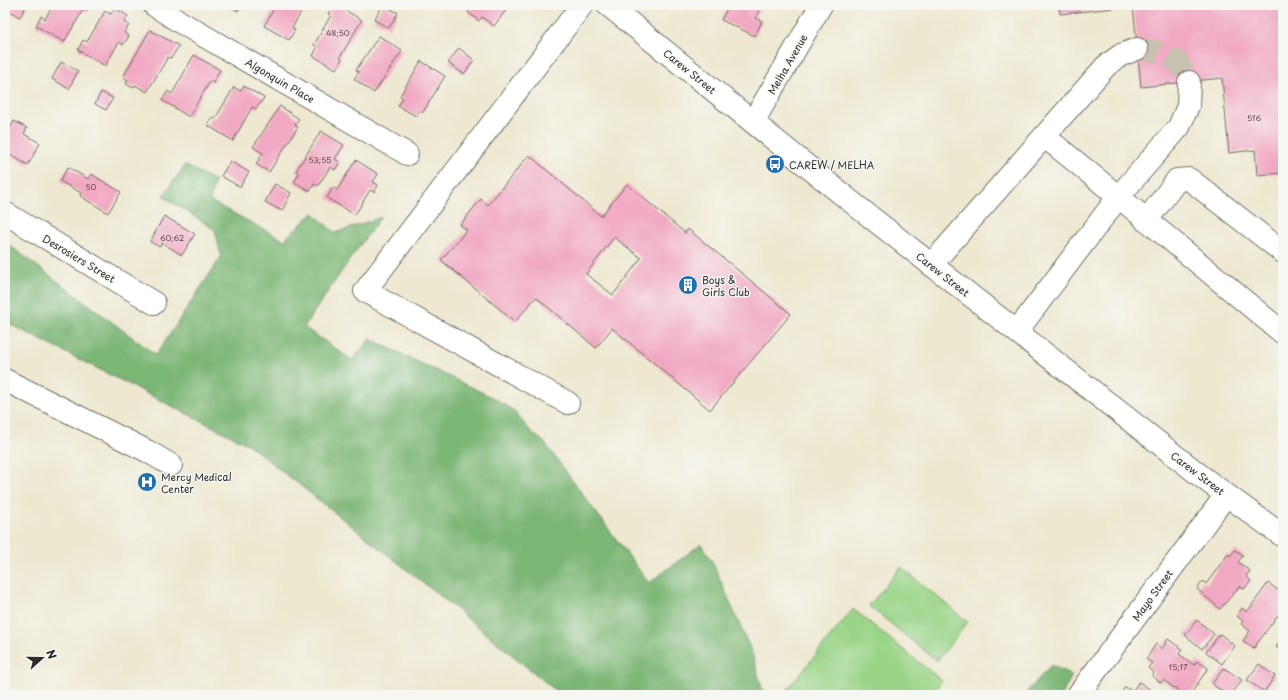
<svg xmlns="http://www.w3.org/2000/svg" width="1288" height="700" viewBox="0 0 1288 700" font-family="'Playpen Sans',sans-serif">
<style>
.green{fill:#9ad487;stroke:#628059}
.forest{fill:#7bb674;stroke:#537050}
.building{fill:#f1a9c3;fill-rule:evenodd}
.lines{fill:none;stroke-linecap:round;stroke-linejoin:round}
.minor-tunnel{stroke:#c7c2af;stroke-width:22;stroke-dasharray:22 11;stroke-linecap:butt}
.minor-casing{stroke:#6f6d65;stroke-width:24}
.major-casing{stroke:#6f6d65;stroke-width:24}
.minor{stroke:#fff;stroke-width:22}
.major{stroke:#fff;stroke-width:22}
.labels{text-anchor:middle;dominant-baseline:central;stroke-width:3;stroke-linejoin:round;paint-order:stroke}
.number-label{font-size:8px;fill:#5c4a51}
.street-label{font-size:10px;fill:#2b2b2b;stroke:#f6f6f2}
.poi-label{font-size:10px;fill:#2b2b2b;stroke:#f6f6f2;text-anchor:start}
</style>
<rect width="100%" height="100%" fill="#f6f6f2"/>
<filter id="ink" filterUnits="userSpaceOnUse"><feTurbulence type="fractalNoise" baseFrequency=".025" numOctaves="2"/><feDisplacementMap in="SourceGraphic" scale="8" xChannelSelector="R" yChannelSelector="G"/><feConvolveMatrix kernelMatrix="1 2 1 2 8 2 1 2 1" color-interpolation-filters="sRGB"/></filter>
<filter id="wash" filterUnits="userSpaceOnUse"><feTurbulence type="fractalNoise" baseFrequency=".012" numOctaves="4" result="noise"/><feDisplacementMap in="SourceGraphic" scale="16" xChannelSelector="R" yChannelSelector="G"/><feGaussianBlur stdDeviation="0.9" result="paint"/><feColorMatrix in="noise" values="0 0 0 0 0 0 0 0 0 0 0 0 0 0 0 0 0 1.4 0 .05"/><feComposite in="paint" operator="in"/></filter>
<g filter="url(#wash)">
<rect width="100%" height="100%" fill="#eee8d0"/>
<path class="green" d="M901 567 968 622 937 661 869 606Z
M853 609 942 681 931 695H783Z"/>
<path class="forest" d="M185 165 215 181 210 201 284 240 313 213 335 233 381 217 350 259 304 327 352 360 370 339 494 398 514 411 531 432 543 441 649 583 701 544 712 561 752 653 764 695H561L445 600 249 445 5 322V242L156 355 221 257 215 230 163 196Z
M1051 665 1072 675 1062 695H1024Z"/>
<g id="blocks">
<path class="building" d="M5 5H27L20 17 5 8Z
M53 5H90L86 12 83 10 64 42 36 26 41 16 45 19Z
M228 5H242L238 11Z
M276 5H305L292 28 295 30 289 40 264 26Z
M333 5H336L362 20 340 57 342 59 336 69 313 56 317 48 314 45 331 15 328 14Z
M383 5 398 13 389 28 374 20Z
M474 5H510L494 26 482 17 479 21 468 12Z
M729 5H762L755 18 762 21 755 36 721 20Z
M1059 5H1283V173L1257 175 1255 150 1229 153 1222 78 1141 87 1133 6 1060 14Z
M115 8 128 16 124 22 129 25 124 33 129 36 123 45 119 42 105 66 78 50 83 40 87 42 105 11 111 14Z
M150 30 179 46 171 58 168 57 147 92 135 85 133 88 126 84 128 80 123 77Z
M379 36 402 51 374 93 354 79 359 72 356 70Z
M459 48 474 60 464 74 448 63Z
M194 55 220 70 213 83 210 81 189 117 162 100 168 91 172 94Z
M421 61 445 76 423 112 420 110 416 116 398 106 403 98 400 96Z
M61 62 78 71 69 89 52 79Z
M244 86 264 98 256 109 252 107 233 141 207 125 212 117 215 119 234 87 240 91Z
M101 92 113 98 106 110 95 104Z
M280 106 299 119 295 125 298 127 269 172 256 164 263 153 253 147Z
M14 121 27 128 24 134 40 143 28 165 5 152V138Z
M321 131 344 145 335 159 340 162 335 170 330 167 318 186 314 184 310 191 294 182 299 174 296 171Z
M529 155 601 216 627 184 685 233 688 229 791 314 710 410 612 328 596 348 536 297 515 322 441 260 467 230 460 225 481 199 488 205ZM614 237 641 258 613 295 586 274Z
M356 160 378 174 373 182 378 185 374 192 370 190 355 215 327 198 333 187 337 190Z
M230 161 249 172 240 187 221 176Z
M68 167 88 179 91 174 121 192 108 213 80 196 81 193 60 181Z
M275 184 291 193 282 211 265 202Z
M164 216 195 234 182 255 162 243 160 247 150 242Z
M1235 550 1243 555 1238 562 1250 571 1246 576 1251 581 1244 589 1240 586 1220 609 1197 589 1203 581 1206 584 1228 554 1230 556Z
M1268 583 1281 592 1283 589V620L1277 616 1254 648 1243 641 1250 631 1241 624 1243 621 1237 616 1242 608 1247 612Z
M1197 620 1214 634 1202 649 1185 635Z
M1220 634 1235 646 1222 664 1206 652Z
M1283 638V652L1276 647Z
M1168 639 1182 649 1179 654 1194 665 1197 661 1208 668 1190 695H1184L1163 680 1161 683 1152 676 1154 673 1148 668 1152 663 1146 659 1156 644 1162 649Z
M1259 664 1275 676 1264 692 1247 680Z
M1224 668 1242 680 1231 695H1227L1212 684Z
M1139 682 1151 690 1148 695H1120L1125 687 1132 691Z"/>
</g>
</g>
<g filter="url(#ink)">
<use href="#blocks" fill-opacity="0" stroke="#6f6d65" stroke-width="1"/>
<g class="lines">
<path class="minor-tunnel" d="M1137 49 1158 52 1178 62 1189 82"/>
<defs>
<path id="minor" d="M154 5 180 22 407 154
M753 122 821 5
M1045 137C1125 201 1203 267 1283 333
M5 213 154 303
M1146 221 1177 180 1189 179 1283 252
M931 265 1106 66 1121 55 1137 49
M1017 331 1119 196 1179 127 1188 106 1189 82
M5 380 147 451 171 465
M568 403 365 291 582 5
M1078 695 1226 495"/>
<path id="major" d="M608 5 859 208 1206 480 1283 536"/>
</defs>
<use href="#minor" class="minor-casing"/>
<use href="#major" class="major-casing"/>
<use href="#minor" class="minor"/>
<use href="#major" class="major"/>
</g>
</g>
<defs>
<symbol id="bus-disc" viewBox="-11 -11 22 22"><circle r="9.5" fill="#1f6fb2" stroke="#f6f6f2"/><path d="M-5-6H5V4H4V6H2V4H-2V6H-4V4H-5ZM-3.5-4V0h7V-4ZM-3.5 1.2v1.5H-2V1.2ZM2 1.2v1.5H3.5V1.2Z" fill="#fff"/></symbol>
<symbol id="building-disc" viewBox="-11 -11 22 22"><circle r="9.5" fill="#1f6fb2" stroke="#f6f6f2"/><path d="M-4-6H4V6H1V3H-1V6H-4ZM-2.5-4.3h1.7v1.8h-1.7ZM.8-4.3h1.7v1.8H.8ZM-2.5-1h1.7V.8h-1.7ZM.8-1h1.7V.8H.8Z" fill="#fff"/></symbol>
<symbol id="hospital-disc" viewBox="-11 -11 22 22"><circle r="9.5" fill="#1f6fb2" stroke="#f6f6f2"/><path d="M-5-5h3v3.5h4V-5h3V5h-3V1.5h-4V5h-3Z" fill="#fff"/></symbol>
</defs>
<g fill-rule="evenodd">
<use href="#bus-disc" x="764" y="153" width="22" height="22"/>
<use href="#building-disc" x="677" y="274" width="22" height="22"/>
<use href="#hospital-disc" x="136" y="471" width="22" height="22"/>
</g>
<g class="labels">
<g class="number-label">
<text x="338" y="33">48;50</text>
<text x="1254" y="118">516</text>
<text x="320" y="160">53;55</text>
<text x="91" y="187">50</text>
<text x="172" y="238">60;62</text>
<text x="1178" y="667">15;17</text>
</g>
<g class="street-label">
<text transform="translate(787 64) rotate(-60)">Melha Avenue</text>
<text transform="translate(690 71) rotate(39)">Carew Street</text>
<text transform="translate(280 80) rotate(30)">Algonquin Place</text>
<text transform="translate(79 258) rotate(31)">Desrosiers Street</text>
<text transform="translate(943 274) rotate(38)">Carew Street</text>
<text transform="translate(1198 473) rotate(37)">Carew Street</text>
<text transform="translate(1152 595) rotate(-54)">Mayo Street</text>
</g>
<g class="poi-label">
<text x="789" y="164">CAREW / MELHA</text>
<text x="702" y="279">Boys &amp;<tspan x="702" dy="12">Girls Club</tspan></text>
<text x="161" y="476">Mercy Medical<tspan x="161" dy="12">Center</tspan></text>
</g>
</g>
<rect width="1288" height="700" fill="none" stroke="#f6f6f2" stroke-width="20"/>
<g transform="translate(42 658) rotate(69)" stroke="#f6f6f2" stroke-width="3" paint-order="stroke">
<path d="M0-3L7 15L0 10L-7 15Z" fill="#2b2b2b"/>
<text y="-6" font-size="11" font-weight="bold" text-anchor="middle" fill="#2b2b2b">N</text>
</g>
</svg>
